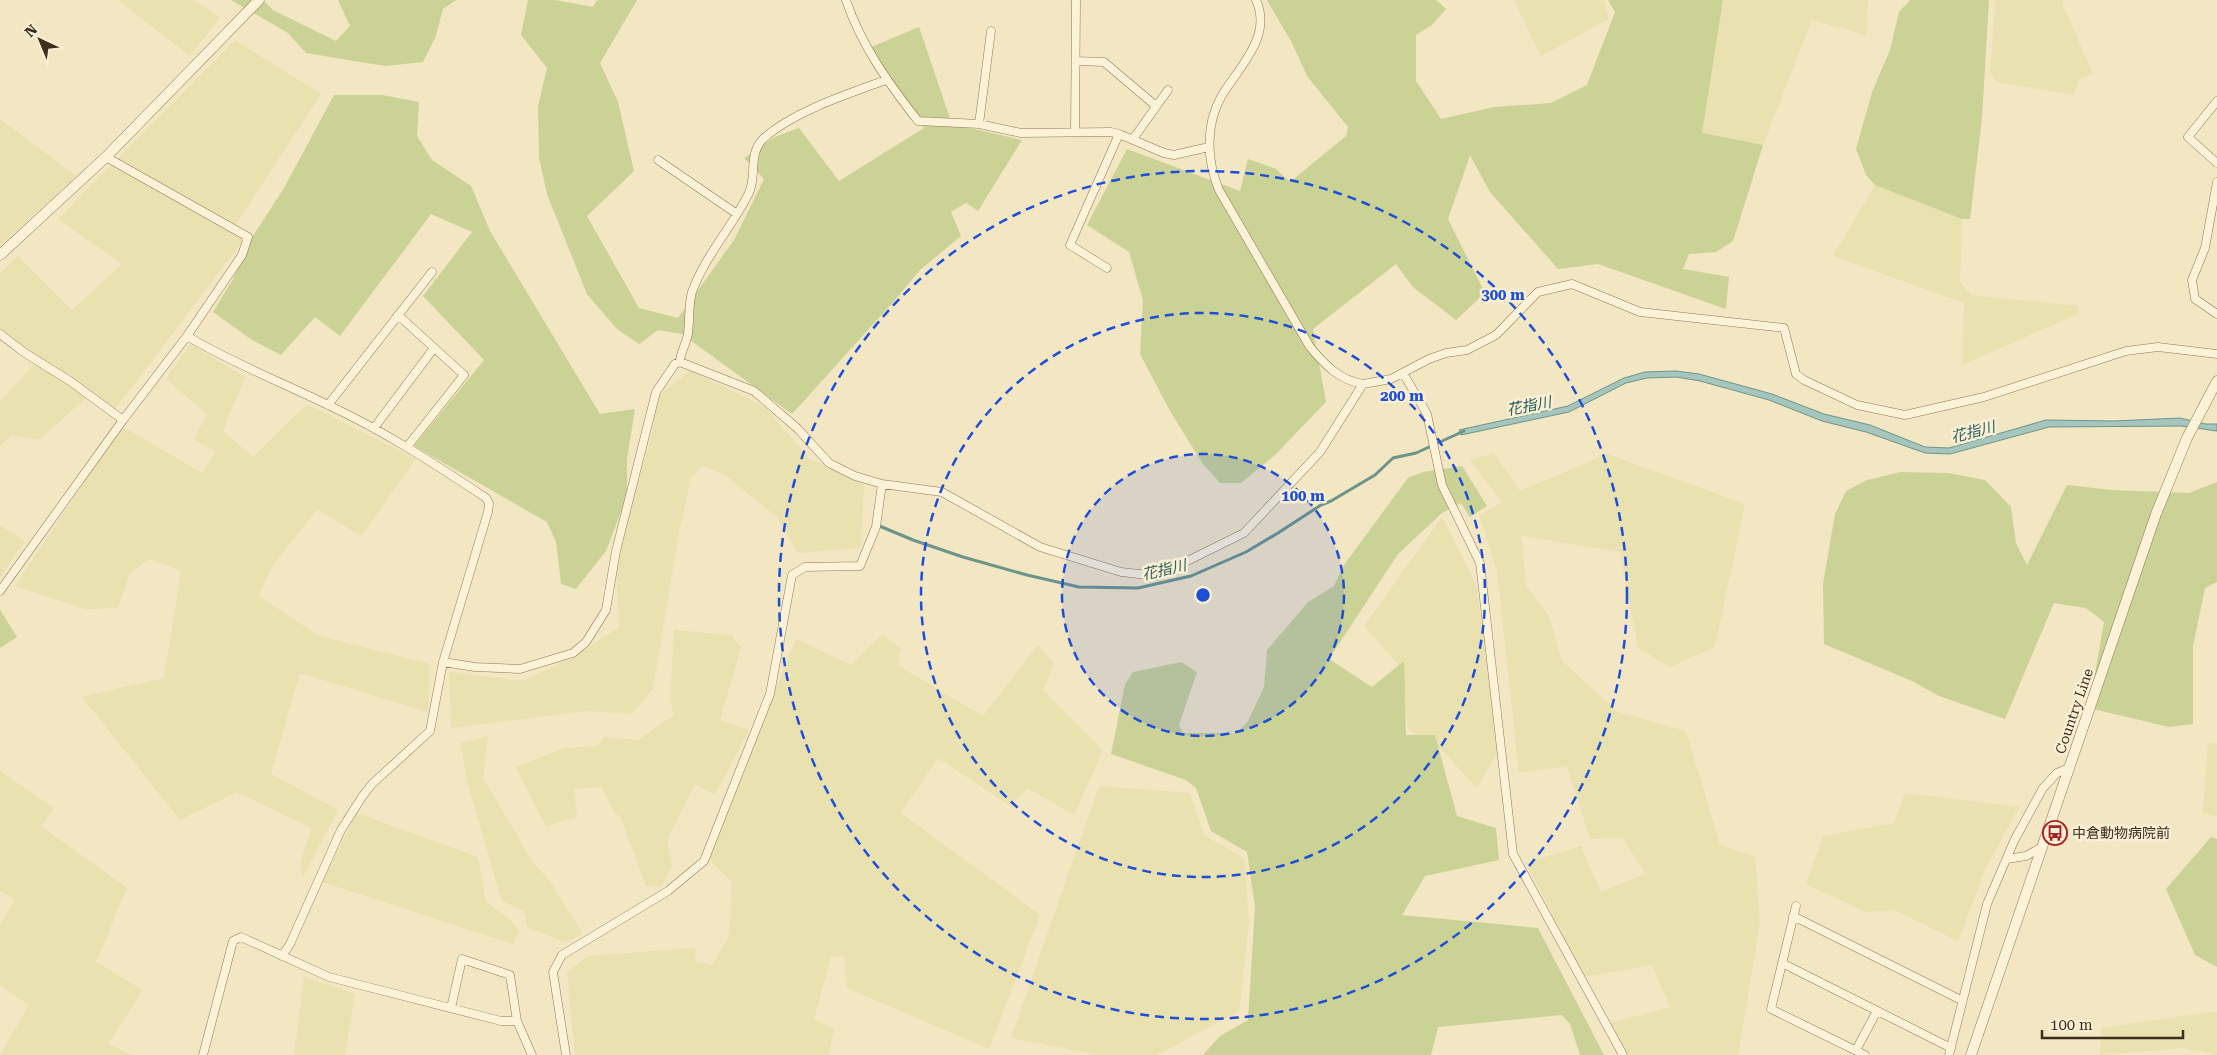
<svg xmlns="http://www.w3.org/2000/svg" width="2217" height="1055" viewBox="0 0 2217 1055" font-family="'Roboto Serif','Noto Sans JP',serif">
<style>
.farmland{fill:#e9e1af}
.green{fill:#cad295}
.water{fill:#a6c5bd;stroke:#6b958b}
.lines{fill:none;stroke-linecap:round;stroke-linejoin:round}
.stream{stroke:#6b958b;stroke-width:3}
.minor-casing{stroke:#8f7757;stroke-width:9}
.tertiary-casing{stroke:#8f7757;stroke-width:11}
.minor{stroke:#fcf2d8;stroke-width:8}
.tertiary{stroke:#fcf2d8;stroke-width:10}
.ring{fill:none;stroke:#1d4ed8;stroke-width:2.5;stroke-dasharray:9 6}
.labels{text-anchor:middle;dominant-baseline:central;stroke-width:5;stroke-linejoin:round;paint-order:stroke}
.street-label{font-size:14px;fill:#3e2e1d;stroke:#f9efd4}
.poi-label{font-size:14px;fill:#3e2e1d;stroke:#f9efd4;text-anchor:start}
.water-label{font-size:15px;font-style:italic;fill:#2b5f5d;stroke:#f9efd4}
.centre{fill:#1d4ed8;stroke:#f9efd4;stroke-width:2.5}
.ring-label{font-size:15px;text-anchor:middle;font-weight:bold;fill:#1d4ed8;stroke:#f9efd4;stroke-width:5;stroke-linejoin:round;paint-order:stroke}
</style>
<rect width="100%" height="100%" fill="#f3e6c3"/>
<path class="farmland" d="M118 0H194L220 17 190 56Z
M1514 0H1604L1609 19 1541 56Z
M1723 0H1868L1866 35 1812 20 1763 145 1701 133Z
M1995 0H2063V5L2093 74 2079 79 2074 95 1996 82 1990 72Z
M235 40 321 94 232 230 245 238 112 413 88 396 39 440 12 435 0 446V401L39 359 0 330V273L18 256 72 310 122 264 58 219Z
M0 119 77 176 0 245Z
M1875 185 1962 219 1960 282 1971 295 2079 306 2078 314 1962 365 1964 303 1833 256Z
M190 344 245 377 223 431 253 457 307 404 416 459 361 536 317 509 271 568 259 596 319 636 430 664 428 712 300 673 271 774 338 810 303 877 300 865 311 828 237 792 180 820 82 697 164 678 181 571 149 559 130 573 118 608 85 609 15 586 122 426 202 473 216 452 194 439 207 414 166 379Z
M690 371 764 406 809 458 864 484 861 548 798 553 778 518 725 475 702 466 691 478 679 532 653 689 632 714 588 711 451 728 449 672 522 681 572 658 619 627 616 566 653 429 657 397Z
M1494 453 1520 491 1607 454 1745 504 1715 647 1670 667 1638 648 1620 552 1521 536 1526 586 1549 616 1562 661 1618 712 1686 731 1720 845 1755 857 1760 922 1738 1055H1628L1607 1024 1670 1007 1652 965 1584 977 1526 863 1581 846 1601 892 1645 874 1623 838 1590 839 1567 766 1519 773 1497 571 1479 515 1502 502 1470 460Z
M1442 517 1476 584 1499 750 1477 788 1441 749 1409 730 1398 664 1364 626Z
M0 525 25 541 0 577Z
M674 630 731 635 741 647 720 720 749 730 715 795 695 784 667 839 672 867 661 887 646 886 621 818 613 811 602 787 574 789 577 817 546 826 516 767 565 748 598 746 604 737 638 740 674 715 670 700Z
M882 635 901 648 897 665 983 716 1038 645 1054 663 1043 690 1103 750 1074 815 1028 788 1010 806 938 758 901 813 1040 915 989 1049 847 988 844 956 831 957 814 1019 834 1029 829 1055H575L567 973 588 956 695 948 696 962 712 965 729 937 732 882 707 857 796 639 851 665Z
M488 736 483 778 534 864 549 880 583 934 565 942 528 928 523 911 502 901 467 782 461 743Z
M2208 743 2217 744V816L2203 813Z
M0 771 54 808 41 826 127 888 96 962 143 990 108 1044 133 1055H0L29 1005 0 986V924L15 900 0 891Z
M1099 786 1190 793 1204 835 1245 859 1249 923 1239 1011 1157 1055H1099L1011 1038Z
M1905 793 2019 807 1985 870 1958 941 1894 910 1866 912 1806 884 1823 836 1894 823Z
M357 813 478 857 486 902 509 919 520 931 513 944 322 882Z
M304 977 355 994 345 1055H294Z
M2217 1011V1055L2183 1048 2100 1055 2101 1028Z"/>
<path class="green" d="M231 0H263L273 10 336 41 350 26 338 0H456L443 9 435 38 423 62 385 66 306 53 288 33Z
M528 0H555L593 7 597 0H637L600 63 618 102 634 171 587 216 639 308 678 318 734 240 764 179 744 158 775 137 799 128 839 181 924 128 869 48 919 27 952 124 1022 140 978 211 966 203 951 212 961 236 920 270 894 301 792 414 682 334 658 330 639 344 617 329 587 294 547 194 539 158 538 107 547 68 521 35Z
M1267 0H1436L1446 9 1432 25 1416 35V81L1441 119 1494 107 1551 103 1587 85 1615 12 1608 0H1723L1702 133 1763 145 1733 241 1716 252 1689 254 1683 269 1729 277 1726 309 1598 264 1558 269 1490 192 1470 155 1448 219 1485 293 1456 320 1413 287 1396 264 1313 329 1326 402 1275 455 1241 483H1220L1203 464 1170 411 1140 354 1143 300 1129 252 1087 225 1127 149 1240 191 1248 159 1276 169 1290 182 1346 136 1348 127 1307 76 1292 43Z
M1910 0H1989L1982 118 1970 219H1962L1875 185 1866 175 1856 149 1872 92 1890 50 1899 12Z
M334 95H382L419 102 417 136 432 160 471 186 490 231 600 414 635 409 627 459V496L606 551 576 589 561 584 556 542 547 522 414 446 484 360 423 296 472 232 431 214 340 336 315 317 281 355 252 340 213 312 233 279 253 236 284 188Z
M1462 466 1487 506 1470 517 1461 503 1442 513 1398 554 1329 659 1372 687 1404 661 1406 735H1435L1457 816 1496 828 1499 860 1425 876 1402 915 1538 928 1604 1055H1580L1570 1024 1562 1015 1438 1027 1431 1055H1203L1220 1036 1248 1020 1255 907 1247 852 1211 831 1196 788 1186 780 1111 754 1125 684 1133 672 1181 662 1197 672 1179 725 1183 733H1237L1248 721 1264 687 1267 650 1308 602 1334 586 1344 565 1408 478 1423 472Z
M1901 472 1948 473 1985 480 2011 507 2016 543 2027 565 2067 485 2111 490 2189 493 2217 482V582L2205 588 2193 646V724L2169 727 2089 708 2104 622 2086 608 2054 603 2005 719 1939 696 1912 681 1824 644 1823 584 1835 514 1846 491 1867 480Z
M0 610 17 637 0 648Z
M2211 837 2217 839V967L2195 955 2166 889Z"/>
<path class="water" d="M1676 371 1699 374 1772 394 1824 414 1870 425 1925 447 1949 448 2046 420 2114 421 2180 418 2206 424H2217V431L2181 426 2049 427 1950 454 1925 453 1866 432 1822 421 1769 400 1700 381 1676 377 1647 378 1626 383 1569 412 1461 435 1459 430 1568 406 1624 378 1645 372Z"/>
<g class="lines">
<path class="stream" d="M877 525 913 540 963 557 1027 575 1079 587 1138 588 1191 576 1246 552 1278 533 1321 505 1331 501 1375 475 1393 458 1416 453 1464 431"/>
<defs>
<path id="minor" d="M846 0C861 45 889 84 918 121L979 124 1021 133 1111 132 1119 134
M1256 0C1273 37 1238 68 1221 97 1205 126 1207 161 1219 190L1310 347C1325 365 1339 380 1363 384
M1076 61 1104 62 1156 106
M2217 101 2188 137 2217 163
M979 124 991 31
M1075 132 1076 0
M1133 139 1168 90
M658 160 737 214
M2217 182 2205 248 2192 280 2195 299 2217 314
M1107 268 1070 245 1119 134 1164 153 1174 155 1209 147
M398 315 464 375 407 447
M0 334 25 353 70 381 123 420
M187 336C232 363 281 382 328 405 384 431 435 464 486 498L489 503 488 512 443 662
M680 362C680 352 687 343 688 333 690 319 688 306 692 292 705 256 732 227 749 193 757 175 748 154 763 139 792 112 848 94 886 80
M1403 373 1427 414 1442 485 1480 563 1513 854 1623 1055
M328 405 432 272
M374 428 434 348
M0 591 123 420 187 336 242 255 248 237 106 157
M2007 859 2026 856 2042 847
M1796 906 1771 1009 1865 1055
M1793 916 1961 1000
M282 956 290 944 341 830 362 797 372 784 430 731 443 662 475 667 520 669 573 653 586 642 606 610 616 551 656 392 675 364 680 362 754 391 798 429 829 463 855 476 882 484 942 492 1040 547 1121 572 1157 576 1244 533 1320 452 1363 384 1391 379 1429 359 1446 353 1467 350 1496 335 1538 292 1572 284 1640 312 1784 328 1796 374 1804 380 1857 405 1905 415 1984 397 2126 351 2158 347 2217 354
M1782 963 1951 1048
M451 1008 462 959 510 975 517 1021 532 1055
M1856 1050 1877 1011
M203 1055 233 941 241 937 329 977 501 1021H517
M566 1055 553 972 562 955 668 891 704 861 770 694 792 575 805 567 860 566 876 527 882 484
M1949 1055 1987 904 2014 841 2043 788 2057 773 2069 768"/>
<path id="tertiary" d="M0 255 106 157 259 0
M1971 1055 2156 514 2187 438 2217 381"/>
</defs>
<use href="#minor" class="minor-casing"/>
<use href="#tertiary" class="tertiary-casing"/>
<use href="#minor" class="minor"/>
<use href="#tertiary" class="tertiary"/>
</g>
<circle cx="1203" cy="595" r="141" fill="#1d4ed8" fill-opacity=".12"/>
<g class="ring">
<circle cx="1203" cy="595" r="141"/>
<circle cx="1203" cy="595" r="282"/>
<circle cx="1203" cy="595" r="424"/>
</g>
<defs>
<symbol id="bus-ring" viewBox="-11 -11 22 22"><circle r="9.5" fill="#f9efd4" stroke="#a52321" stroke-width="1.5"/><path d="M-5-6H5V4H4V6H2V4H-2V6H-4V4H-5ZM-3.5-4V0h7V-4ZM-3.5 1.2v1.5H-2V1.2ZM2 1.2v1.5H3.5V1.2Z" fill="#a52321"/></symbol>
</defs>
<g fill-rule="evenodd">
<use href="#bus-ring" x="2041" y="819" width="28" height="28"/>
</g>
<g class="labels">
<g class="street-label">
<text transform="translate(2074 711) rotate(-71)">Country Line</text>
</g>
<g class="poi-label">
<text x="2072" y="833">中倉動物病院前</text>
</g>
<g class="water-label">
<text transform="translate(1529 406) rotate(-11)">花指川</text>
<text transform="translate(1973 432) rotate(-15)">花指川</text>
<text transform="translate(1164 570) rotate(-13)">花指川</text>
</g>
</g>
<circle cx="1203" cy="595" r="8" class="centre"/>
<g class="ring-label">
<text x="1503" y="300">300 m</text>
<text x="1402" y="401">200 m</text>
<text x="1303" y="501">100 m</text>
</g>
<g transform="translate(40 40) rotate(316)" stroke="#f9efd4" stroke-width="4" paint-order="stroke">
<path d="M0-4L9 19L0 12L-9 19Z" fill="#3e2e1d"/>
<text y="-8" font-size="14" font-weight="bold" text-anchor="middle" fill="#3e2e1d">N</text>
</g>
<path d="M2042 1030v8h141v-8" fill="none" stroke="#3e2e1d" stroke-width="2.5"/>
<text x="2050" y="1030" font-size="15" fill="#3e2e1d" stroke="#f9efd4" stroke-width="4" paint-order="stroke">100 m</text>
</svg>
